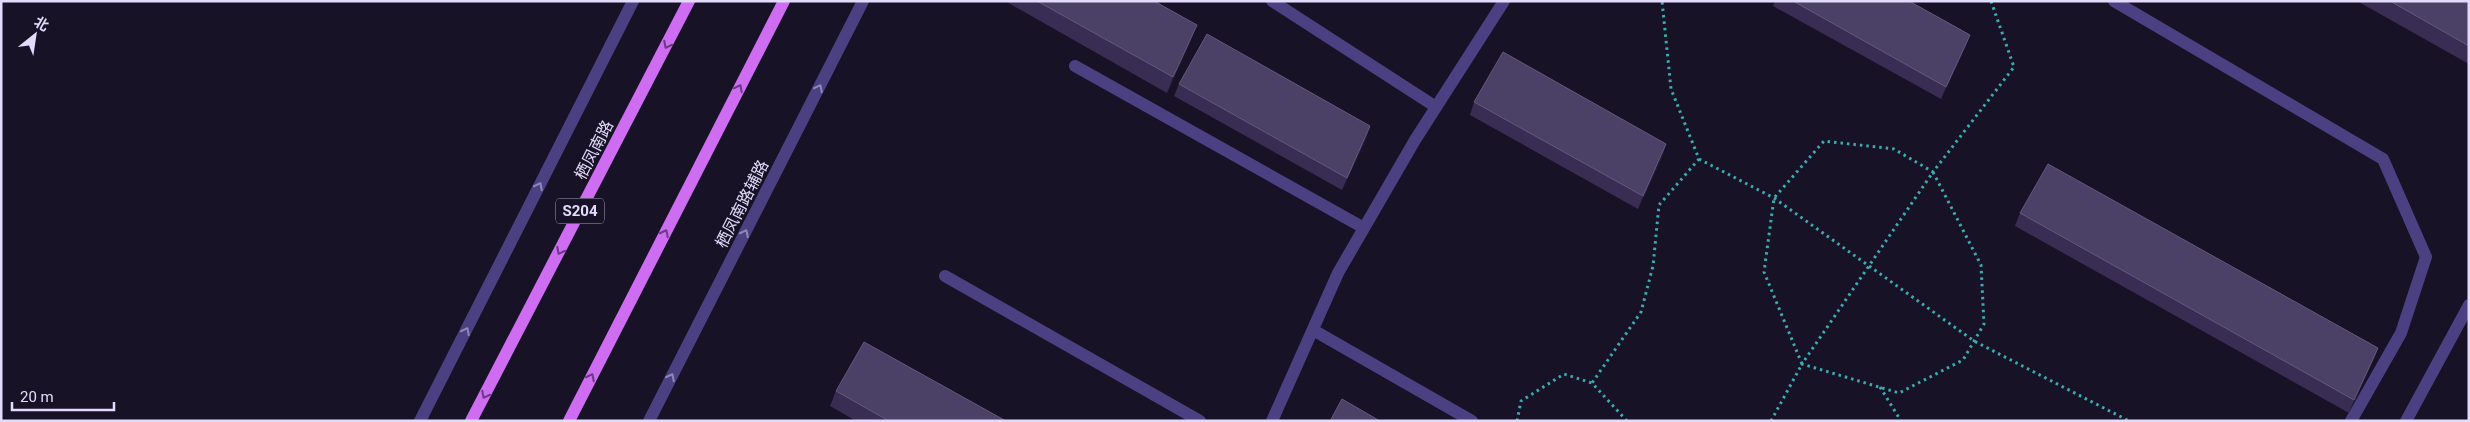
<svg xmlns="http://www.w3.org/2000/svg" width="2470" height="422" viewBox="0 0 2470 422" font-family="Roboto,'Noto Sans SC',sans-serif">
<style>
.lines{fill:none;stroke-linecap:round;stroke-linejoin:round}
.path{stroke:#3babb0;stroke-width:3;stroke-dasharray:2.5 4;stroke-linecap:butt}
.minor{stroke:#4b4182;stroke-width:12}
.major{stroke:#ce6cf2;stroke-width:12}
.wall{fill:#392d53}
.shaded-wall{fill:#241a3a}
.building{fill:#4b4065;stroke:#63587d}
.oneway{stroke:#6a3a82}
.oneway2{stroke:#8f86b9}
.labels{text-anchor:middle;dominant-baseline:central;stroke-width:4.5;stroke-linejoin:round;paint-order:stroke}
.shield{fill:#181227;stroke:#a59fbc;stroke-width:1}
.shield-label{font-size:15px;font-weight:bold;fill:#e2dbfc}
.street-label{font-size:16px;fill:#e2dbfc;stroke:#181227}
</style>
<rect width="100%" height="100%" fill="#181227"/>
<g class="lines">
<path class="path" d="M1699 159 1774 198 1974 341 2129 421
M1933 172 1981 265 1984 324 1963 360 1899 393 1802 364Z
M1880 387 1901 421
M1517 421 1521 401 1564 374 1592 383
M1627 421 1592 383 1641 312 1653 266 1659 205 1699 159 1671 89 1662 1
M1771 421 1802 364 1764 272 1774 198 1824 141 1894 149 1933 172 2014 67 1991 1"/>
<path class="minor" d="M1272 1 1436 107
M2114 1 2383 159 2426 257 2401 333 2351 421
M1075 66 1364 228
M945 276 1200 421
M1313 330 1472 421
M420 421 633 1
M649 421 863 1
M1272 421 1338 273 1415 140 1504 1
M2406 421 2469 305"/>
<path class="major" d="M471 421 689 1
M569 421 784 1"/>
</g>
<path class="wall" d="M1005 1H1154L1191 40 1167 93Z
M1775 1H1909L1970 35 1965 48 1941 99 1773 6Z
M2357 1H2469V64Z
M1179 84 1370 126 1366 139 1342 190 1174 96Z
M1474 102 1666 144 1662 157 1638 209 1470 115Z
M2020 213 2378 348 2373 361 2349 413 2015 226Z
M836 391 1006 421H856L830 406Z"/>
<path class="shaded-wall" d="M1197 25 1191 40 1167 93 1173 77Z
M1970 35 1965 48 1941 99 1946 87Z
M1370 126 1366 139 1342 190 1347 178Z
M1666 144 1662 157 1638 209 1643 196Z
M2378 348 2373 361 2349 413 2354 400Z"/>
<path class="building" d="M1037 1H1154L1197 25 1173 77Z
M1793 1H1909L1970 35 1946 87Z
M2390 1H2469V46Z
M1207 34 1370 126 1347 178 1179 84Z
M1503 52 1666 144 1643 196 1474 102Z
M2048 164 2378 348 2354 400 2020 213Z
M864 342 1006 421H889L836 391Z
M1342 399 1380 421H1330Z"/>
<defs><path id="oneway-chevron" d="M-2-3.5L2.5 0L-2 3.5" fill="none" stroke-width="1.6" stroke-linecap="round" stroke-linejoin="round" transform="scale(1.25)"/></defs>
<g class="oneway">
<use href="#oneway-chevron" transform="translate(667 45) rotate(117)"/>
<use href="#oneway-chevron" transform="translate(739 88) rotate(-63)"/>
<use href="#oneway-chevron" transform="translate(665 233) rotate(-63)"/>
<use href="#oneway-chevron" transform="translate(560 251) rotate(117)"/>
<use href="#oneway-chevron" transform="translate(591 377) rotate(-63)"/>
<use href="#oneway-chevron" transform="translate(485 395) rotate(117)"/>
</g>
<g class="oneway2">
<use href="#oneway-chevron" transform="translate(819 88) rotate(-63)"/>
<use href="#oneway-chevron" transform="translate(539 186) rotate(-63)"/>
<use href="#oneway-chevron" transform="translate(745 233) rotate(-63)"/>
<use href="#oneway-chevron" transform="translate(466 331) rotate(-63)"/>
<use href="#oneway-chevron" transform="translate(671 377) rotate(-63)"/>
</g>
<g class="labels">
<rect class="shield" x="556" y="198.5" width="48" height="25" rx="4"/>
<g class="shield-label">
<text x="580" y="211">S204</text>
</g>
<g class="street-label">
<text transform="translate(594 150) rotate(-63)">栖凤南路</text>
<text transform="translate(742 204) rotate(-63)">栖凤南路辅路</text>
</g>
</g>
<rect width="2470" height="422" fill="none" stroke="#e2dbfc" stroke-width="5"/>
<g transform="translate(35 35) rotate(30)" stroke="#181227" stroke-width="4" paint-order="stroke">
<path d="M0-4L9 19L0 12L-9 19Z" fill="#e2dbfc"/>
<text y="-8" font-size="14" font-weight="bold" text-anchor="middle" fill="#e2dbfc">北</text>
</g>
<path d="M12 402v8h102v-8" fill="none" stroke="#e2dbfc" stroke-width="2.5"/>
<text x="20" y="402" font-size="15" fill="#e2dbfc" stroke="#181227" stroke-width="4" paint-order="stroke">20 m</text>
</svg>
